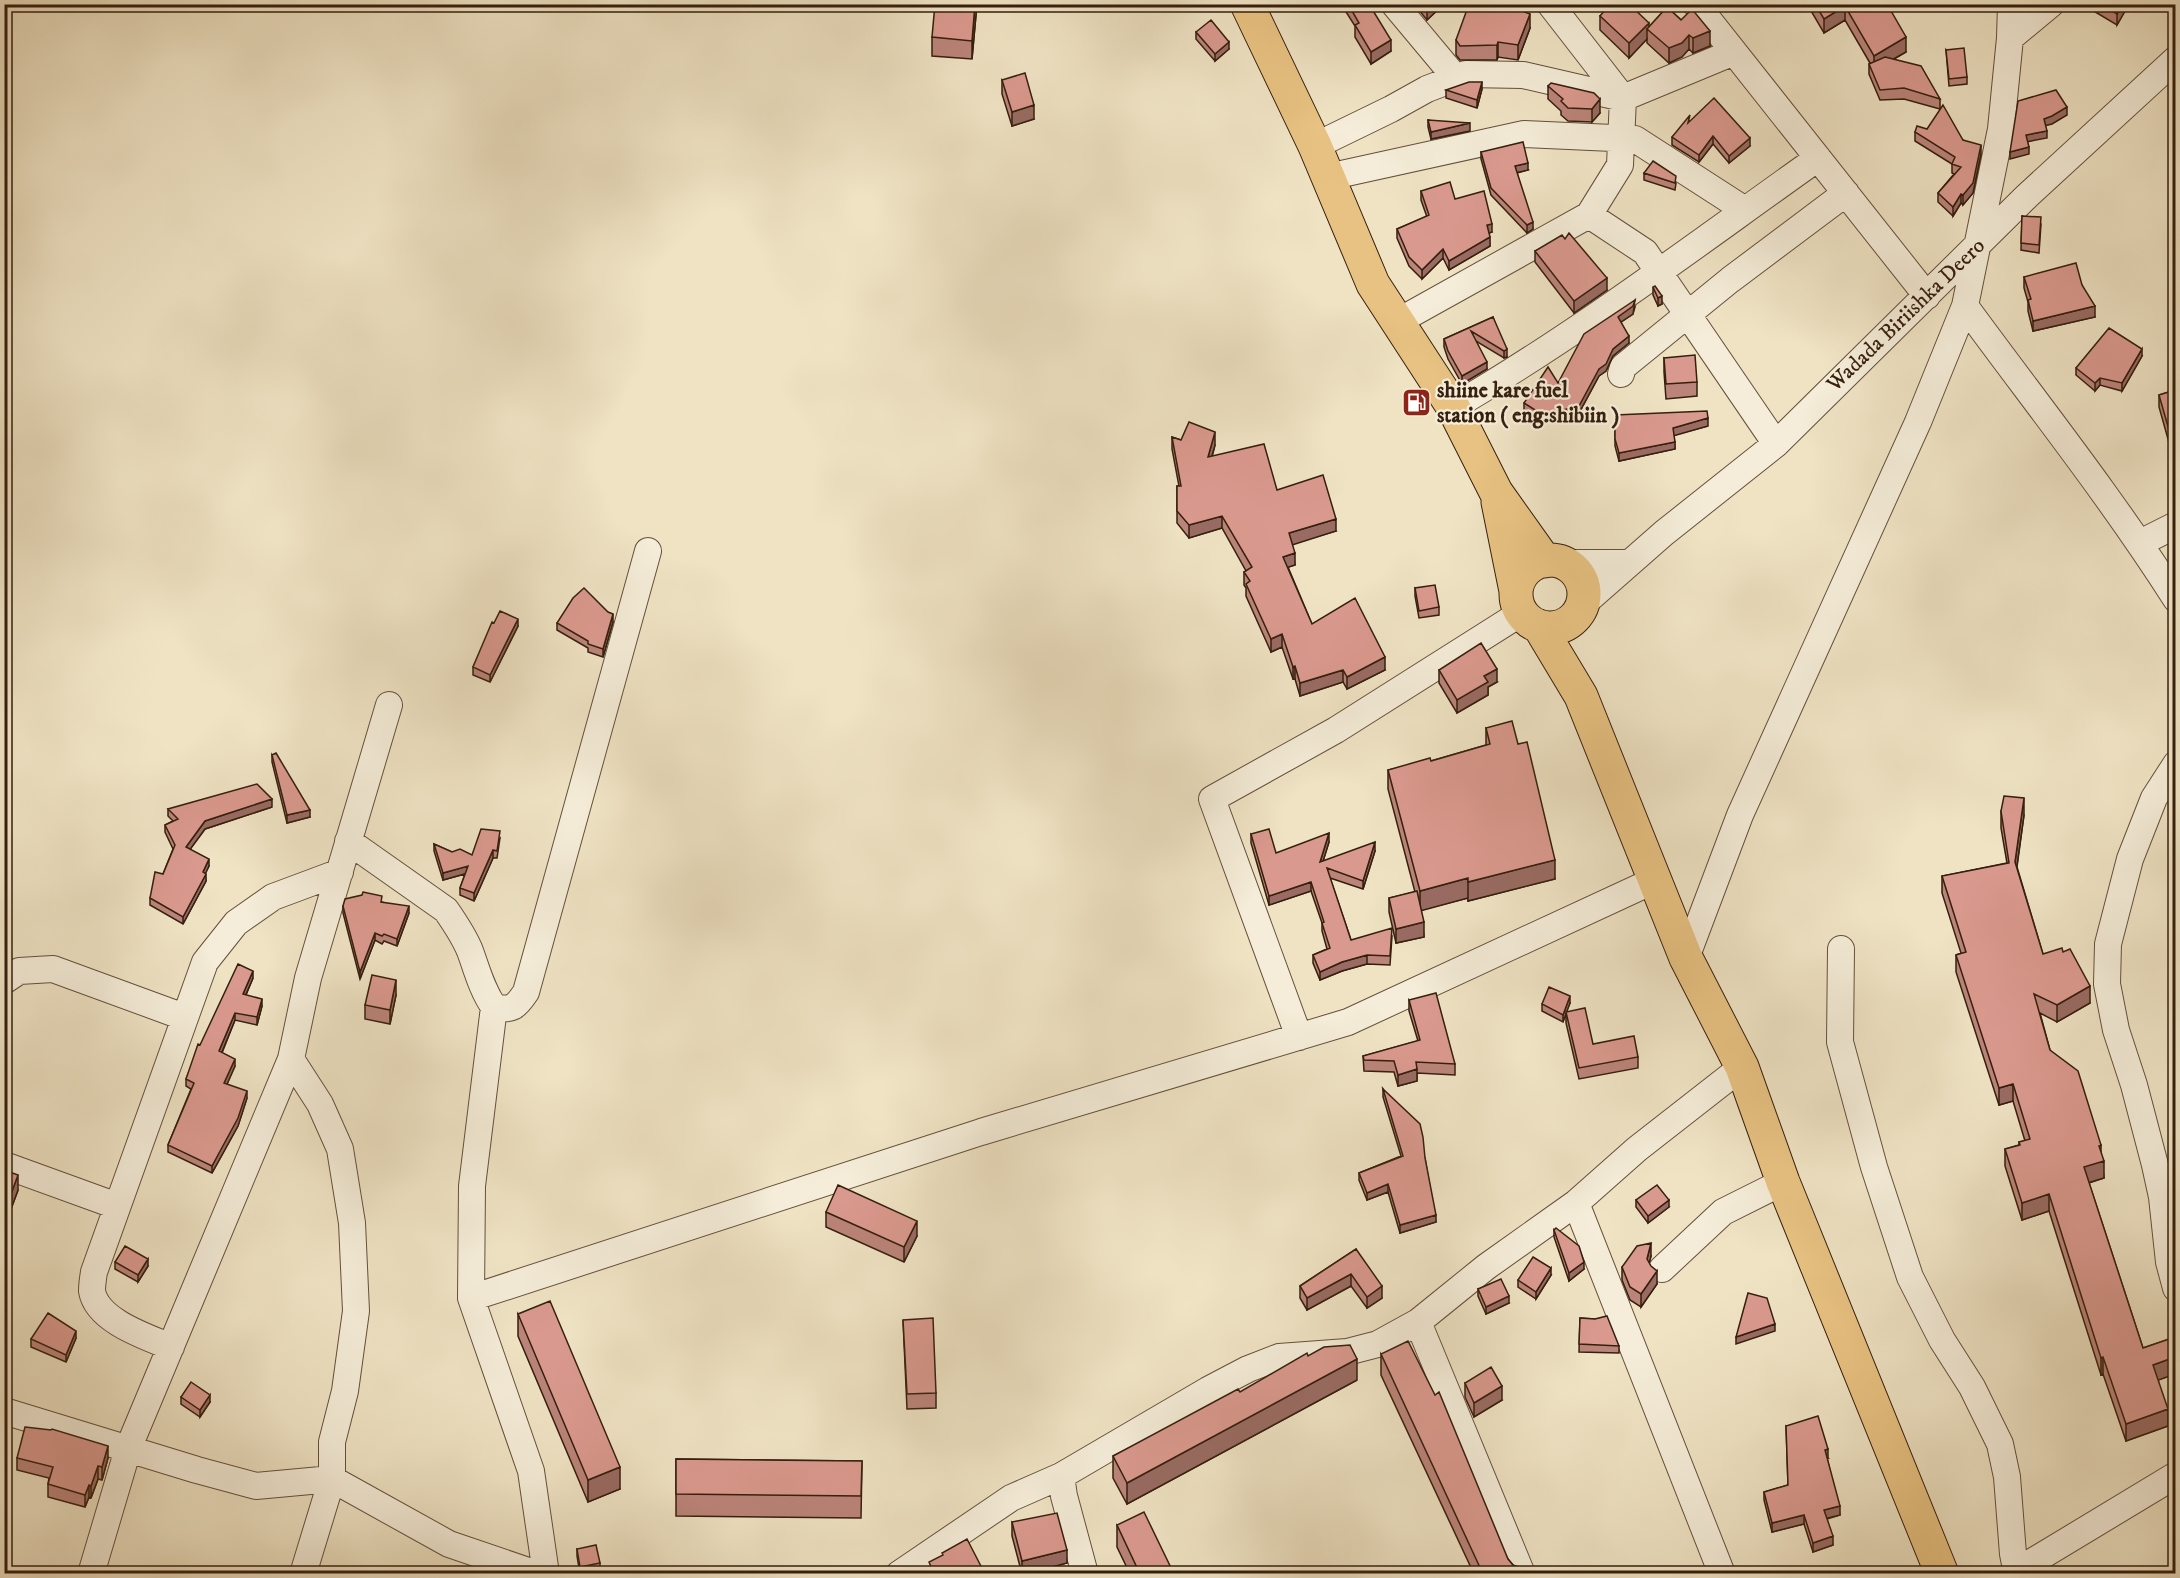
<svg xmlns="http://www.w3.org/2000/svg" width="2180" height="1578" viewBox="0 0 2180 1578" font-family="'IM FELL DW Pica',serif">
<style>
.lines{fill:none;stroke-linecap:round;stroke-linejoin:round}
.minor-casing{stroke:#64503c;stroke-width:28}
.highway-casing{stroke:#351f0e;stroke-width:35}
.minor{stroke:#f5edd9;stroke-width:26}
.highway{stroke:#e8c282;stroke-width:33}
.wall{fill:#bb847a;stroke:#351f0e;stroke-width:1.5}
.shaded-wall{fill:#996b63;stroke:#351f0e;stroke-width:1.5}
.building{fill:#da998e;stroke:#351f0e;stroke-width:1.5}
.labels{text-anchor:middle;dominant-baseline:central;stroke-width:4.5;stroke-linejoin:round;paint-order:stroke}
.street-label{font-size:22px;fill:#351f0e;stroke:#f5edd9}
.poi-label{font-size:22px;font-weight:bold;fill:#351f0e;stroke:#f5edd9;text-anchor:start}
</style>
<rect width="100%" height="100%" fill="#efe3c4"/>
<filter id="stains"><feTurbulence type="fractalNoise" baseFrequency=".00333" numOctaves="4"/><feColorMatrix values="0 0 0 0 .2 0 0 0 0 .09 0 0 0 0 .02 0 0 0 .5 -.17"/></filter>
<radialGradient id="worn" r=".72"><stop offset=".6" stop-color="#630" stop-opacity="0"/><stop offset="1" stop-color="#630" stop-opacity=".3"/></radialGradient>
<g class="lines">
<defs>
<path id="minor" d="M1394 4 1455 77
M1550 4 1623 98 1620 165 1589 215 1645 252 1776 444
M1696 4 1927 296
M2010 38 2051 4
M1315 146 1391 109 1427 89 1466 74 1523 75 1623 98 1734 52
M1328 177 1524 134 1635 139 1745 210
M1965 306C2036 403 2111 497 2176 599
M1397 322 1589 215
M1621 374 1623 367 1730 280 1846 193
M1453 407C1580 333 1698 243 1818 158
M2140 543 2176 525
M1564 563H1629
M1582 605 1664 533 1776 444 2027 196 2176 59
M2176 764 2154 798 2130 859 2108 944 2107 984 2116 1030 2134 1085 2155 1165 2162 1197 2169 1262 2176 1288
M348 841 446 910C455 923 464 936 470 951 477 970 482 990 494 1007 512 1011 516 1007 526 992L648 551
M1841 949 1840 1042 1874 1167 1910 1277 1942 1340 1972 1387 2000 1444 2007 1477 2013 1554 2017 1574
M1686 958 1740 815 1918 422 1965 306 2001 129 2010 38 2011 4
M4 981 19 971 53 969 184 1017
M494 1007 472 1186 471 1298 531 1471 546 1574
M1299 1037 1212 799 1336 730 1521 613
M4 1165 117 1206
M1576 1203 1722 1574
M1662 1269 1723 1212 1783 1182
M471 1298 981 1132 1348 1022 1655 880
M1418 1322 1522 1574
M171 1347C147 1337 97 1321 92 1291 92 1285 93 1278 94 1272L205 962 236 923 273 897 340 872
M4 1411 197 1470 256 1486 332 1479 449 1544 537 1574
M1061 1476 1064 1496 1085 1574
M91 1574 128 1449 291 1059
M303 1574 332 1479V1442L345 1391 356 1311 352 1223 340 1149 320 1104 291 1059 308 978 389 705
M899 1574 1011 1498 1061 1476 1208 1390 1248 1369 1279 1357 1347 1352 1378 1344 1418 1322 1486 1267 1576 1203 1637 1149 1742 1067
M2012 1574 2176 1475"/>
<path id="highway" d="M1247 4 1315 146 1373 284 1453 407 1496 492 1545 561
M1498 502 1516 591
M1516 594a34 34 0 1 1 68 0a34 34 0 1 1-68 0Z
M1539 626 1581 696 1686 958 1742 1067 1783 1182 1942 1574"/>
</defs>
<use href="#minor" class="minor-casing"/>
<use href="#highway" class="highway-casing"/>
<use href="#minor" class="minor"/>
<use href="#highway" class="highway"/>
</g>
<path class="wall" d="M977 4 972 59 932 56V37Z
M1341 4H1368L1391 51 1371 64 1355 37V26Z
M1414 4H1444L1427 20Z
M1807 4H1887L1906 52 1894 59 1940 99V109L1904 99 1880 100 1869 74V64L1870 63 1845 20 1824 33Z
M2092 4H2129L2117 25 2092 10Z
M1667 7 1710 46 1693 53 1689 49 1682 57 1669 63 1647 43V39L1629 58 1600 30V16L1649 27Z
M1530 28 1518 60 1498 57 1497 60H1460L1456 55V40Z
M1196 32 1229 49 1215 61 1196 39Z
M1946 50 1967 77V84L1949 86Z
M1002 80 1034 119 1012 126 1002 94Z
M1548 86 1600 113 1592 122 1568 121 1561 115V111L1548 99Z
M1482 89 1477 108 1446 98V90Z
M1428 120 1470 131 1431 139 1428 127Z
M1690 121 1750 146 1729 163 1713 144 1699 162 1672 145V137Z
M1915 132 1963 140 1981 154 1973 193 1963 205 1961 203 1953 216 1938 202V193L1954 174 1952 173V164L1915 141Z
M1481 152 1528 170 1517 173 1533 229 1527 233 1491 195 1481 159Z
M1644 173 1676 183 1675 190 1644 180Z
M1421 191 1455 199 1492 232 1489 233 1490 246 1449 270 1443 258 1422 279 1409 266 1397 238V229L1427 217 1421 200Z
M2022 216 2041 224 2039 253 2021 250Z
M1535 251 1607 290 1574 313 1535 262Z
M2024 277 2082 285 2095 317 2033 331 2028 311V302L2024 288Z
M1653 287 1662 304 1658 306 1653 295Z
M1635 307 1633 314 1621 322 1629 343 1613 356 1606 371 1599 376 1579 413 1543 423 1524 411V403L1558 383Z
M1493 317 1507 357 1504 358 1476 341 1487 369 1462 384 1448 359 1444 347V339Z
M2142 356 2122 391 2100 385 2095 391 2076 375V368Z
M1664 358 1697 382V396L1666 399 1664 372Z
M2175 390V464L2159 407V395Z
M1615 415 1708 426 1674 435 1675 449 1619 461 1615 446Z
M1172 437 1181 440 1215 445 1212 457 1277 490 1336 531 1292 544 1295 565 1288 567 1312 624 1385 670 1347 689 1343 682 1300 696 1295 679H1293L1282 647 1271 652 1246 596V588L1244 585V572L1246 571 1222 528 1189 538 1177 523V486H1179L1172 449Z
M1415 588 1439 607V615L1419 618 1415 596Z
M613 622 603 657 588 652V648L557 630V623Z
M494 623 518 626 490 682 473 675V667Z
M1439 670 1497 682 1488 687V695L1457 713 1439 683Z
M1486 728 1518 744 1555 879 1468 901V898L1421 910 1424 937 1396 943 1389 912V898L1415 892 1388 789V770L1431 761 1486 745Z
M272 755 310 817 287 823 272 762Z
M272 807 205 829 190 849 209 866 205 873 206 881 183 924 150 905V898L163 874 173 849 165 832V825L173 821 168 816V809Z
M2001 811 2024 815 2017 867 2043 954 2063 952 2090 1003 2057 1022 2040 1013 2050 1050 2101 1153 2104 1178 2089 1183 2143 1348 2175 1337V1374L2158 1380 2168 1426 2126 1441 2103 1374 2101 1375 2049 1211 2022 1220 2005 1166V1149L2019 1145V1142L2025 1141 2013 1101 1999 1105 1956 972V955L1961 953 1942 893V876L2007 863 2001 828Z
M1251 834 1276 853 1329 842 1323 861 1375 851 1363 889 1330 878 1351 940 1392 936 1390 965 1367 964 1342 971 1320 980 1313 963V955L1327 949 1322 931V923L1311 891 1269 905 1251 843Z
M500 838 497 858H493L474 901 460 895V888L465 874 443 880 434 851V844L452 852 472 855Z
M382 902 409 913 397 946 384 941 382 944 375 940 360 979 343 913V906Z
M253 978 246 995 262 1006 257 1025 235 1020 222 1053 235 1066 227 1084 247 1098 238 1126 212 1173 168 1152V1145L191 1089 186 1086V1079L200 1045Z
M396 995 390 1024 365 1019V1005Z
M2175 999V1025L2170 1016V1002Z
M1409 1000 1455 1064V1075L1417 1073V1081L1398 1086 1394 1072 1364 1071 1363 1056 1418 1041 1409 1011Z
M1570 1003 1566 1012 1593 1044 1638 1057V1068L1579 1079 1566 1023V1012L1563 1022 1542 1011V1004Z
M1383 1089 1425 1158 1436 1222 1400 1233 1388 1192 1367 1200 1359 1180V1173L1401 1156 1383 1097Z
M4 1170 18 1190 8 1217 4 1216Z
M1636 1200 1669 1207 1648 1223 1636 1207Z
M826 1212 917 1236 904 1262 826 1227Z
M1554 1230 1584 1269 1569 1281 1554 1237Z
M1356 1249 1382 1298 1367 1308 1351 1286 1307 1310 1300 1298V1286Z
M1651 1256 1649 1263 1657 1284 1641 1307 1630 1300 1622 1280V1267Z
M115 1262 148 1266 138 1282 115 1269Z
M1551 1275 1536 1299 1518 1287V1280Z
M1478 1289 1509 1303 1486 1314 1478 1296Z
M518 1314 620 1489 588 1502 518 1336Z
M1580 1318 1595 1319 1619 1346V1353L1579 1352Z
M903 1320 936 1393V1408L907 1409Z
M76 1338 66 1362 31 1347V1339Z
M1381 1354 1508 1559 1513 1565 1524 1574H1474L1381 1375Z
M1357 1380 1127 1504 1113 1478V1456L1240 1392Z
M1465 1383 1502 1400 1474 1417 1465 1397Z
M181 1397 210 1402 200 1417 181 1404Z
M1786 1426 1828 1458H1827L1840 1515 1827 1519 1833 1545 1813 1552 1804 1524 1772 1532 1764 1500V1492L1788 1485Z
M17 1458H108L102 1480 98 1479 91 1498 89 1497 85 1507 48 1497V1484L49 1478 17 1470Z
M676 1459 862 1461 861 1518 676 1516Z
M1012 1522 1067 1563 1026 1574H1022L1012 1536Z
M1117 1525 1174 1574H1130L1117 1547Z
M577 1549 600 1563V1570L580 1574 577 1556Z"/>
<path class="shaded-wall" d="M975 4H977L972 59V41Z
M1430 4H1444L1427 20V7Z
M2123 4H2129L2117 25V14Z
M1845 6V20L1824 33V19Z
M1530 14V28L1518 60V45Z
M1649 23V30L1647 29V39L1629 58V43Z
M1710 31V46L1693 53V38Z
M1689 35V49L1682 57 1669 63V48Z
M1906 37V52L1874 70V56Z
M1391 40V51L1371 64V52Z
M1229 42V49L1215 61V54Z
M1498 42V57L1497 60V45Z
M1482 82V89L1477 108V100Z
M1600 99V113L1592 122V109Z
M1034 105V119L1012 126V112Z
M2067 107V115L2052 124 2044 126V119Z
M1470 123V131L1431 139V132Z
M2047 131V138L2026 142V135Z
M1713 136V144L1699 162V155Z
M1750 138V146L1729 163V156Z
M1981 145V154L1973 193 1963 205V195Z
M2029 147V154L2010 159V152Z
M1528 163V170L1515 173V166Z
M1961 194V203L1953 216V207Z
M1533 222V229L1527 233V225Z
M1492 224V232L1487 234V225Z
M1490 237V246L1449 270V261Z
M1443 249V258L1422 279V270Z
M1607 278V290L1574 313V301Z
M1662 296V304L1658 306V298Z
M1635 300 1633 314 1618 324V317Z
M2095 306V317L2033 331V321Z
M1629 336V343L1613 356 1606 371 1599 376 1579 413 1543 423V415L1599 369 1613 349Z
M1507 349V357L1504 358V351Z
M2142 349V356L2122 391V383Z
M1487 362V369L1462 384V376Z
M2100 378V385L2095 391V383Z
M1708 418V426L1673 436V428Z
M1215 432V445L1208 470V457Z
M1675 442V449L1619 461V453Z
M1222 516V528L1189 538V525Z
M1336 519V531L1289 546V533Z
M1295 553V565L1283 569V557Z
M613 614V622L603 657V649Z
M518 619V626L490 682V675Z
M1282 634V647L1271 652V639Z
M1385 657V670L1347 689V677Z
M1295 666V679H1293V667Z
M1497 669V682L1488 687V695L1457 713V700L1484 676Z
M1343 670V682L1300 696V683Z
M2024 798V815L2015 879V862Z
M272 799V807L205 829 186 855V847L205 821Z
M310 810V817L287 823V815Z
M1329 833V842L1320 871V862Z
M1375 842V851L1363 889V881Z
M493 850V858L474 901V893Z
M209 859V866L203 879V872Z
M1555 860V879L1468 901V882Z
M468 866V873L443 880V873Z
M206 874V881L183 924V917Z
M1468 878V898L1420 911V891Z
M1311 882V891L1269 905V896Z
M409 906V913L397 946V939Z
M1424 922V937L1396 943V929Z
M375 933V940L360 979V972Z
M1367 955V964L1342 971 1320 980V972L1342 962Z
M253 971V978L243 1001V994Z
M396 980V995L390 1024V1010Z
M2090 986V1003L2057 1022V1005Z
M1570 996V1003L1563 1022V1015Z
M262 999V1006L257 1025V1017Z
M235 1013V1020L219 1059V1051Z
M235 1059V1066L224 1091V1083Z
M1417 1069V1081L1398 1086V1075Z
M2013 1084V1101L1999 1105V1088Z
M247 1091V1098L238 1126 212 1173V1166Z
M2101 1145V1162L2104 1161V1178L2084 1184V1167L2099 1146Z
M18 1175V1190L8 1217V1202Z
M1388 1184V1192L1367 1200V1193Z
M2049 1194V1211L2022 1220V1203Z
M1669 1200V1207L1648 1223V1216Z
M1436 1215V1222L1400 1233V1225Z
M917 1221V1236L904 1262V1247Z
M1651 1243V1256L1647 1272V1259Z
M148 1259V1266L138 1282V1275Z
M1584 1262V1269L1569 1281V1273Z
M1551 1268V1275L1536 1299V1292Z
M1657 1271V1284L1641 1307V1294Z
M1351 1274V1286L1307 1310V1298Z
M1382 1286V1298L1367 1308V1297Z
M1509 1296V1303L1486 1314V1307Z
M1775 1324V1331L1736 1344V1337Z
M76 1331V1338L66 1362V1355Z
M2103 1357V1374L2101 1375V1358Z
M2175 1357V1374L2153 1382V1365Z
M1357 1359V1380L1127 1504V1483Z
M1502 1386V1400L1474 1417V1403Z
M210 1395V1402L200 1417V1410Z
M2168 1409V1426L2126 1441V1424Z
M108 1446V1458L102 1480V1467Z
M1828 1449V1458L1825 1459V1450Z
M98 1466V1479L91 1498V1486Z
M620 1467V1489L588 1502V1480Z
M89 1485V1497L85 1507V1495Z
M1840 1506V1515L1824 1519V1510Z
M1804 1515V1524L1772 1532V1523Z
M1833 1536V1545L1813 1552V1543Z
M1067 1550V1563L1026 1574H1022V1561Z"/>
<path class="building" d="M935 4H975L972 41 932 37Z
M1348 4H1368L1372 9 1391 40 1371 52 1355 25 1359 23Z
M1469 4H1507L1509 6 1530 14 1518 45 1498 42 1497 45 1460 46 1456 40Z
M1610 4H1629L1649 23 1629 43 1600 16Z
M1815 4H1887L1906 37 1874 56 1845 6 1824 19Z
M2100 4H2123L2117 14Z
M1667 7 1681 20 1692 9 1710 31 1693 38 1689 35 1682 43 1669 48 1647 29Z
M1211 20 1229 42 1215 54 1196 32Z
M1964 48 1967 77 1949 79 1946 50Z
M1885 57 1921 66 1940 99 1904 88 1880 90 1869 64Z
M1025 73 1034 105 1012 112 1002 80Z
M1469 82H1482L1477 100 1446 90Z
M1551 83 1594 93 1600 99 1592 109 1568 108 1561 101 1563 99 1548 86Z
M2056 90 2067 107 2052 116 2044 119 2047 131 2026 135 2029 147 2010 152 2018 101Z
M1714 98 1750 138 1729 156 1713 136 1699 155 1672 137 1690 115 1688 123Z
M1943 105 1963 140 1981 145 1973 183 1963 195 1961 194 1953 207 1938 193 1961 167 1952 164 1955 157 1915 132 1917 126 1927 129Z
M1428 120 1470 123 1431 132Z
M1523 142 1528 163 1515 166 1533 222 1527 225 1491 188 1481 152Z
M1653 161 1676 176 1675 183 1644 173Z
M1450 182 1455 199 1484 191 1492 224 1487 225 1490 237 1449 261 1443 249 1422 270 1409 257 1397 229 1429 215 1421 191Z
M2022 216 2041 217 2039 245 2021 243Z
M1569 233 1607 278 1574 301 1535 251 1562 235 1565 239Z
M2076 263 2082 285 2095 306 2033 321 2028 300 2031 299 2024 277Z
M1655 286 1662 296 1658 298 1653 287Z
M1635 300 1633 306 1618 317 1629 336 1613 349 1606 364 1599 369 1579 406 1543 415 1524 403 1548 367 1558 383 1584 334Z
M1493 317 1507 349 1504 351 1471 331 1487 362 1462 376 1448 351 1444 339Z
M2109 328 2142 349 2122 383 2100 378 2095 383 2076 368Z
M1695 355 1697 382 1666 384 1664 358Z
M2175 390V451L2159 395Z
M1707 411 1708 418 1673 428 1675 442 1619 453 1615 439V415Z
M1189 422 1215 432 1208 457 1264 444 1277 490 1323 475 1336 519 1289 533 1295 553 1283 557 1312 624 1355 598 1385 657 1347 677 1343 670 1300 683 1295 666 1293 667 1282 634 1271 639 1246 584 1250 581 1244 572 1252 567 1222 516 1189 525 1177 511V486H1181L1172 437 1181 440Z
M1435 585 1439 607 1419 611 1415 588Z
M584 588 608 612 613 614 603 649 588 644V641L557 623 573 598Z
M500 611 518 619 490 675 473 667 492 622 494 623Z
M1481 643 1497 669 1484 676 1488 682 1457 700 1439 670Z
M1512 721 1518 744 1527 742 1555 860 1468 882V878L1420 891 1388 770 1430 758 1431 761 1490 744 1486 728Z
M276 753 310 810 287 815 272 755Z
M257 784 272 799 205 821 186 847 209 859 203 872 206 874 183 917 150 898 155 872 163 874 175 845 165 825 178 819 168 809Z
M2004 796 2024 798 2015 862 2043 954 2062 948 2063 952 2070 949 2090 986 2057 1005 2034 994 2050 1050 2078 1071 2101 1145 2099 1146 2104 1161 2084 1167 2143 1348 2175 1337V1357L2153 1365 2168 1409 2126 1424 2103 1357 2101 1358 2049 1194 2022 1203 2005 1149 2020 1145 2019 1142 2030 1139 2013 1084 1999 1088 1956 955 1966 952 1942 876 2009 863 2001 811Z
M481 829 500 831 497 851 493 850 474 893 460 888 468 866 443 873 434 844 452 852 460 849 472 855Z
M1269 829 1276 853 1329 833 1320 862 1375 842 1363 881 1327 868 1351 940 1392 928 1390 956 1367 955 1342 962 1320 972 1313 955 1330 948 1322 923 1324 922 1311 882 1269 896 1251 834Z
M1417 891 1424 922 1396 929 1389 898Z
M363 892 382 896 381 902 409 906 397 939 384 934 382 936 375 933 360 972 343 906 345 899 362 895Z
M238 964 253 971 243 994 262 999 257 1017 235 1013 219 1051 235 1059 224 1083 247 1091 238 1118 212 1166 168 1145 194 1083 186 1079 198 1044 200 1045Z
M372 975 396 980 390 1010 365 1005Z
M1549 987 1570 996 1563 1015 1542 1004Z
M1436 993 1455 1064 1416 1062 1417 1069 1398 1075 1394 1061 1364 1060 1363 1056 1420 1040 1409 1000Z
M2175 999V1011L2170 1002Z
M1585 1008 1593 1044 1634 1036 1638 1057 1579 1068 1566 1012Z
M1383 1089 1420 1124 1423 1137 1425 1158 1436 1215 1400 1225 1388 1184 1367 1193 1359 1173 1403 1156Z
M4 1170 18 1175 8 1202 4 1201Z
M838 1185 917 1221 904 1247 826 1212Z
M1657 1185 1669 1200 1648 1216 1636 1200Z
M1556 1228 1579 1246 1584 1262 1569 1273 1554 1230Z
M1651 1243 1647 1259 1651 1266 1657 1271 1641 1294 1630 1287 1622 1267 1637 1246Z
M125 1246 148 1259 138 1275 115 1262Z
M1356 1249 1382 1286 1367 1297 1351 1274 1307 1298 1300 1286Z
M1533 1257 1551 1268 1536 1292 1518 1280Z
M1501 1279 1509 1296 1486 1307 1478 1289Z
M1748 1293 1767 1298 1775 1324 1736 1337Z
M550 1301 620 1467 588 1480 518 1314Z
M48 1313 76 1331 66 1355 31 1339Z
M1607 1316 1619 1346 1579 1344 1580 1318 1595 1319Z
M933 1318 936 1393 907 1394 903 1320Z
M1408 1341 1435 1395 1439 1392 1508 1559 1513 1565 1522 1568 1524 1574H1483L1381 1354Z
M1350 1345 1357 1359 1127 1483 1113 1456 1238 1389 1240 1392 1307 1353 1308 1356 1324 1347Z
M1491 1367 1502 1386 1474 1403 1465 1383Z
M191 1382 210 1395 200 1410 181 1397Z
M1818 1416 1828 1449 1825 1450 1840 1506 1824 1510 1833 1536 1813 1543 1804 1515 1772 1523 1764 1492 1788 1485 1786 1426Z
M25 1427 51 1430 52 1429 108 1446 102 1467 98 1466 91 1486 89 1485 85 1495 48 1484 53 1467 17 1458Z
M676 1459 862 1461 861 1496 676 1494Z
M1144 1512 1174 1574H1140L1117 1525Z
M1057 1513 1067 1550 1022 1561 1012 1522Z
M967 1539 985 1574H915L932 1569 929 1562 943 1555 942 1553Z
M596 1545 600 1563 580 1567 577 1549Z"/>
<defs>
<symbol id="fuel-square" viewBox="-11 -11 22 22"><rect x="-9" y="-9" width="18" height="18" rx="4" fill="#8f2418" stroke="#f5edd9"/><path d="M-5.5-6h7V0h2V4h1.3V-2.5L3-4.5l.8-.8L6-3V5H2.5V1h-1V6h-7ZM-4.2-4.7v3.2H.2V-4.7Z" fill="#fff"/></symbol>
</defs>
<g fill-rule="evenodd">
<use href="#fuel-square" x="1400" y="386" width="33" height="33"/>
</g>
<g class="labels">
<g class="street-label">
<text transform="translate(1906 315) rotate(-44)">Wadada Biriishka Deero</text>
</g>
<g class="poi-label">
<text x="1437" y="390">shiine kare fuel<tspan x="1437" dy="25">station ( eng:shibiin )</tspan></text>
</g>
</g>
<rect width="2180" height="1578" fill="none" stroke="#efe3c4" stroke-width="24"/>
<rect x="6" y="6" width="2168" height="1566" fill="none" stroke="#351f0e" stroke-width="3"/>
<rect x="12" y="12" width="2156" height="1554" fill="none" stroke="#351f0e" stroke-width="1.5"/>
<rect width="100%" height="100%" filter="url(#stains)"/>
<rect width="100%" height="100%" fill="url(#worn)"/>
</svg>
